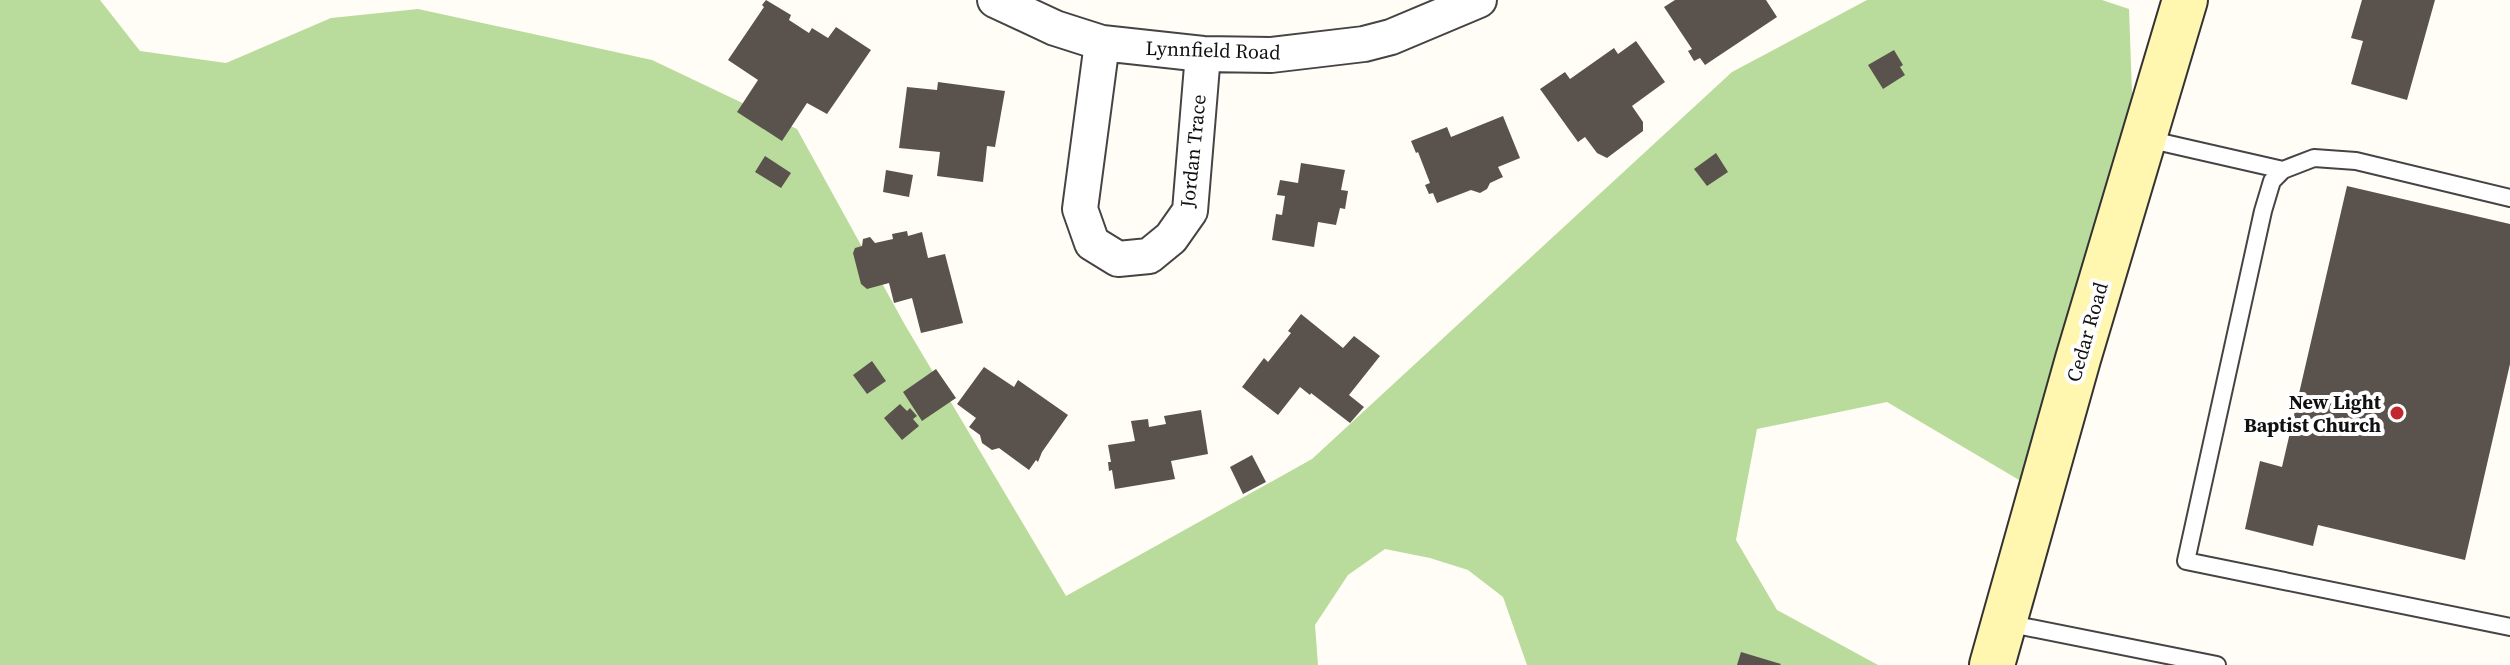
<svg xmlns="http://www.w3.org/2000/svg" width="2510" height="665" viewBox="0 0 2510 665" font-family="'Source Serif 4',serif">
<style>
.forest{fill:#b9dc9c}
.building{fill:#5a524d}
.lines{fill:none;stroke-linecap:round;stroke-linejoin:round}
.lane-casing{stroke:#444;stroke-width:20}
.street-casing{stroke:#444;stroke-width:38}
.secondary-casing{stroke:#333;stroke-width:48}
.lane{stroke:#fff;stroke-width:16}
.street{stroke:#fff;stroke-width:34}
.secondary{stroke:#fff6b0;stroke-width:44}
.poi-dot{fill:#c4262e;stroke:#fff;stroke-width:3}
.labels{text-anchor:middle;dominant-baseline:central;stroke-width:8;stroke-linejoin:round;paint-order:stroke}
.street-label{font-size:20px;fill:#111;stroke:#fff}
.poi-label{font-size:20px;font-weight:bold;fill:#111;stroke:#fff;text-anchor:end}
</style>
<rect width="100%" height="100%" fill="#fffdf5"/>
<path class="forest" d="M0 0H100L140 51 226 63 331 18 418 9 652 60 797 129 905 325 1066 596 1312 459 1732 72 1867 0H2102L2129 9 2136 204 2031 487 1887 402 1757 429 1736 540 1777 610 1878 665H1527L1503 597 1468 570 1430 558 1385 549 1348 575 1315 625 1318 665H0Z"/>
<path class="building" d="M766 0 791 15 789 20 809 33 812 28 828 38 836 27 871 50 827 114 807 103 782 141 737 112 758 80 728 60 764 7 762 5Z
M1675 0H1766L1777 17 1705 65 1700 58 1694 61 1688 51 1692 49 1664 7Z
M2362 0H2435L2407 100 2351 84 2363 41 2351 38Z
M1636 41 1665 82 1632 106 1643 122V131L1607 158 1597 153 1585 137 1578 142 1540 89 1565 72 1570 79 1614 48 1618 54Z
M1894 50 1903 65 1900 67 1905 75 1883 89 1868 65Z
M938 82 1005 91 995 147 987 146 983 182 937 176 940 152 899 148 907 87 937 90Z
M1503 116 1520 158 1498 167 1503 177 1490 183 1487 189 1480 193 1471 190 1437 203 1433 193 1429 194 1425 185 1430 183 1418 152 1416 153 1411 141 1447 127 1451 137Z
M1716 153 1728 172 1707 186 1694 169Z
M765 156 791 173 781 188 755 172Z
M1301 163 1345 170 1341 190 1348 191 1345 209 1340 208 1336 225 1318 222 1314 247 1272 240 1276 214 1282 215 1285 196 1277 195 1280 180 1298 183Z
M886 170 913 175 909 197 883 192Z
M2347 186 2510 224V364L2465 560 2318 525 2313 546 2245 529 2260 461 2282 467Z
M907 231 908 236 922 232 928 258 945 254 963 323 921 333 912 298 894 303 889 283 867 289 861 284 853 253 855 248 862 246 863 239 870 237 875 243 893 239 892 234Z
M1301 314 1343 348 1354 336 1380 356 1349 395 1364 407 1350 423 1311 393 1310 395 1300 387 1278 415 1242 387 1264 358 1268 362 1291 333 1288 331Z
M872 361 886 381 867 394 853 375Z
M984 367 1014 387 1018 380 1068 415 1042 452 1038 462 1036 460 1029 470 999 448 992 450 982 443 980 435 969 427 976 418 957 404Z
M936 369 956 398 922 421 903 392Z
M900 404 907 411 910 408 917 416 913 419 919 426 902 440 884 418Z
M1201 410 1208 454 1171 461 1175 479 1115 489 1112 470 1109 471 1108 462H1111L1108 445 1135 441 1131 421 1148 419 1149 427 1166 424 1164 416Z
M1252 455 1266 482 1243 494 1230 467Z
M1741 652 1781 664 1780 665H1737Z"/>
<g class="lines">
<defs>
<path id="lane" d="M2147 139 2283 170
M2510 198 2356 161 2314 158 2283 170 2272 181 2263 211 2186 561 2510 627
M2006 623 2217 665"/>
<path id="street" d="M995 0 1055 28 1102 43 1203 54 1271 55 1364 44 1391 37 1479 0
M1102 43 1080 209 1092 243 1118 259 1149 256 1171 238 1190 211 1203 54"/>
<path id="secondary" d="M1992 665 2078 359 2185 0"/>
</defs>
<use href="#lane" class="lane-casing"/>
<use href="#street" class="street-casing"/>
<use href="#secondary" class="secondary-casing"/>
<use href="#lane" class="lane"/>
<use href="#street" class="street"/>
<use href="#secondary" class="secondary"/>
</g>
<circle class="poi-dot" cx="2397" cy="413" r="8"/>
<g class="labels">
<g class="street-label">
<text transform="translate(1213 50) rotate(2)">Lynnfield Road</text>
<text transform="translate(1193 151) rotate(-84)">Jordan Trace</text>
<text transform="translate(2087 332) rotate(-74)">Cedar Road</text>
</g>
<g class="poi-label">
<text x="2381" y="402">New Light<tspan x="2381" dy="23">Baptist Church</tspan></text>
</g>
</g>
</svg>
